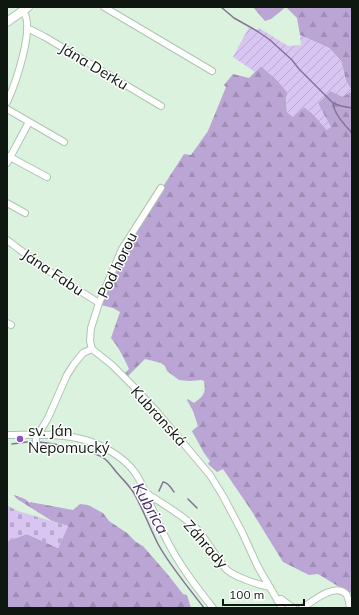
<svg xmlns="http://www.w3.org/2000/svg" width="359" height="615" viewBox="0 0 359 615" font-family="Mulish,sans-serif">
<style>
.forest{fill:url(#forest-firs)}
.cemetery{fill:url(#cemetery-stones)}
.garden{fill:url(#garden-furrows)}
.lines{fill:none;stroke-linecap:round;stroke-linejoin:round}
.stream{stroke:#817593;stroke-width:1.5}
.minor-casing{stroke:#aec5b2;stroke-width:8}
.major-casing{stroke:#aec5b2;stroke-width:10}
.minor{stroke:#fff;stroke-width:6}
.major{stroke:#fff;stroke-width:8}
.poi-dot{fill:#8f51c7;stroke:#fff;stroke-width:1.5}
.labels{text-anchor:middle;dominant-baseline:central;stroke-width:3;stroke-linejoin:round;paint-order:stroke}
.street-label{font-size:15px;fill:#0e1710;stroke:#fff}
.poi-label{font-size:15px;fill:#0e1710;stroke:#fff;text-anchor:start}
.water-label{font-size:16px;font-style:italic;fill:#472963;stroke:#fff}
</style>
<defs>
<pattern id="forest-firs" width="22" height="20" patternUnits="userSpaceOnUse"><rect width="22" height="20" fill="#bba5d4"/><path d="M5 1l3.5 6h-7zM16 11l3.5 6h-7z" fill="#a08db5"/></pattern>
<pattern id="cemetery-stones" width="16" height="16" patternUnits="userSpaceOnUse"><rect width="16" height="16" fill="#d9c5f2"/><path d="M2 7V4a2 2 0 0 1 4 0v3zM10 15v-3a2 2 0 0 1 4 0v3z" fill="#b9a8ce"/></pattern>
<pattern id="garden-furrows" width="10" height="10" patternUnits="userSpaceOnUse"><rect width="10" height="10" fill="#d9c5f2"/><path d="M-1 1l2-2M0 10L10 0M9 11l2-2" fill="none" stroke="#b9a8ce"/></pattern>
</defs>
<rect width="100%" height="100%" fill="#daf2de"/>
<path class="forest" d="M253 7H286L271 19 265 21Z
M286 7H352V593L346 591 318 574 309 575 283 562 251 510 223 469 217 472 208 464 210 461 204 453 192 431 198 426 193 411 187 400 188 399 194 403C204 396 206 393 204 381L201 380 189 381 179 380 167 371 165 366 161 363 145 359 128 376 125 373 129 369C124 358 119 348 111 338L120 312 113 308 101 305 126 244 184 154 191 155 208 131 226 87 224 85 233 74 249 78 260 67H262L277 80 288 93 286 98 287 112 293 117 304 107 313 114 327 130 318 103 330 91H352L346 81 341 61 329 48 300 35 297 18Z
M14 495 25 499 30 503V502L73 510 80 504 88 505 103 513 109 521 127 533 136 542 143 546 169 576 183 594 187 595 191 608H7V541L27 534 58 548 68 526 52 521 17 499Z"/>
<path class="cemetery" d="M7 505 10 507 18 511 68 526 58 548 27 534 7 541Z"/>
<path class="garden" d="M249 27 256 31 259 28 288 46 301 45 300 35 329 48 341 61 346 81 352 91 343 97 330 91 318 103 331 127 327 130 313 114 304 107 293 117 287 112 286 98 288 93 277 80 262 67H260L255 72 233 57Z"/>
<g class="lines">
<path class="stream" d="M221 7 234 18 257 31 270 40 292 60 299 69 333 103 341 106 352 108
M333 103C334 114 345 125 352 133
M38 442C52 443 95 451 105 459 111 464 114 470 119 475 125 482 132 488 136 497 144 512 150 528 158 544 170 566 189 588 204 608
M12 444 34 441
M159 491 163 482C168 482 171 488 174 492
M188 499 197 508"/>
<defs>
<path id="minor" d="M104 7 212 71
M27 28 45 37 161 106
M7 102C15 85 36 26 23 11
M7 109 64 142
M8 156 47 177
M7 163 29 122
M7 203 25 213
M7 240 44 268 99 303
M7 323 11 325
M92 349 112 365 134 387 157 412 210 475 223 496 242 532 258 567 282 608
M92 349 90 341 91 328 99 303 122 249 161 188
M7 435C30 435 54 433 77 438 98 442 124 456 136 474 142 483 146 494 150 504 157 519 163 534 171 548 183 570 198 589 213 608
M36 435V444L37 447
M38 435 48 418 67 375 74 364 83 353 92 349
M146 493C163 504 181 514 196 528 208 541 215 557 227 570 235 577 259 585 270 587
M277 600 281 599 293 608
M302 608C312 602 334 583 345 593 349 596 349 603 350 608"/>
<path id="major" d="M7 22 28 7"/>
</defs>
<use href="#minor" class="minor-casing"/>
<use href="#major" class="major-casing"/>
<use href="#minor" class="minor"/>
<use href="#major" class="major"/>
</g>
<circle class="poi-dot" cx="20" cy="439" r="4"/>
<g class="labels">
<g class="street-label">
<text transform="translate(94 66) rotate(31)">Jána Derku</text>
<text transform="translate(117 265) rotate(-64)">Pod horou</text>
<text transform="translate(53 272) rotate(34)">Jána Fabu</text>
<text transform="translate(159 416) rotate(48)">Kubranská</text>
<text transform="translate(206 544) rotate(49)">Záhrady</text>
</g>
<g class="poi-label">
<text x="28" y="430">sv. Ján<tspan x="28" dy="17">Nepomucký</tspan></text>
</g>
<g class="water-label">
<text transform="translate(151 508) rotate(61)">Kubrica</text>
</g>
</g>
<rect width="359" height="615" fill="none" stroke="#0e1710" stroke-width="16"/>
<path d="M223 599v6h81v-6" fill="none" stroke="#0e1710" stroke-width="2"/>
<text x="229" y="599" font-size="12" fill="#0e1710" stroke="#ffffff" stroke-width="3" paint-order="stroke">100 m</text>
</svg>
